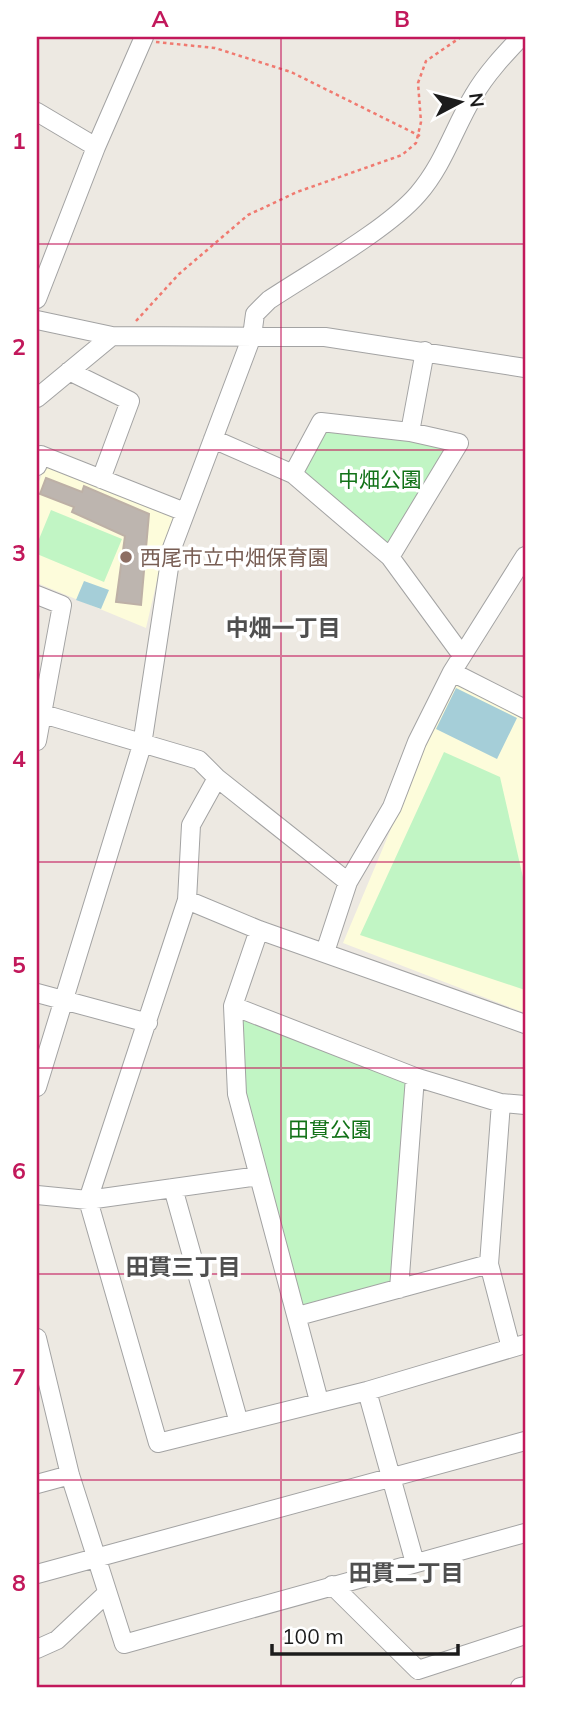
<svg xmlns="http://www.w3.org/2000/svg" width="562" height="1724" viewBox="0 0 562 1724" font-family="Mulish,'Noto Sans JP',sans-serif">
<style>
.education{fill:#fdfcdb}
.park{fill:#c1f5c4}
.water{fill:#a5ced8}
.building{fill:#bdb5af;stroke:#bdb0a6;stroke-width:2}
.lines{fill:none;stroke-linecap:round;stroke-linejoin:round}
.minor-casing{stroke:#a3a3a3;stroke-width:20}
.path{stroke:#f07a70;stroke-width:2.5;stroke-dasharray:3.5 3.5;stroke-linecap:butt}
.minor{stroke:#fff;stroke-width:18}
.grid{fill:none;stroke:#c2185b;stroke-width:2;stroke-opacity:0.55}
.education-dot{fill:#8d6e63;stroke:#fff;stroke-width:2.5}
.labels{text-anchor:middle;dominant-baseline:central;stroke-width:7;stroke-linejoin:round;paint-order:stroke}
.park-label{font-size:21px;fill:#127218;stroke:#fff}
.education-label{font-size:21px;fill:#785e54;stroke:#fff;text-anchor:start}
.neighbourhood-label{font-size:23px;font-weight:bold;fill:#4f4f4f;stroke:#fff}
.neatline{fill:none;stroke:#c2185b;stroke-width:2.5}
.grid-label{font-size:23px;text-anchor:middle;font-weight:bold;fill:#c2185b}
</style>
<rect width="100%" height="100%" fill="#ede9e2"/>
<path class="education" d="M46 465 177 517 166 542 146 628 37 583V486Z
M454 679 525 718V1013L343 943Z"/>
<path class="park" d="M324 428 408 438 450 447 389 546 302 472Z
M51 510 122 539 104 582 37 554V544Z
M444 752 500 777 525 886V990L360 935Z
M241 1016 403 1077 407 1084 394 1280 387 1287 302 1307 244 1094Z"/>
<path class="water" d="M84 581 109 590 101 609 76 600Z
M456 688 517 718 497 759 436 729Z"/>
<path class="building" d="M46 478 82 492 84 486 149 514 141 605 116 602 125 536 72 512 74 507 40 494Z"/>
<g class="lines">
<defs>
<path id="minor" d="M37 112 96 147
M37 299 96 147 144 37
M37 320 112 336 325 337 525 368
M69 371 130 401 101 479
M37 398 112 336
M410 432 425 351
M213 439 293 474 390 557 461 654
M37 466 41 455 185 512
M293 474 321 422 410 432 459 443 390 557
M37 595 62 605 37 741
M452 672 525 709
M43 714 199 760 217 778 348 882
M217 778 191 825 187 900 88 1200 158 1443 367 1391 525 1344
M187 900 259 930 525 1024
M259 930 233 1006 237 1094 319 1401
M325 952 348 882 392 807 417 742 452 672 525 556
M37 993 148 1023
M233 1006 415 1077 501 1103 525 1105
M37 1087 142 745 172 548 252 336 255 314 269 300C311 272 387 230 418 194 444 164 454 128 474 95 486 74 504 55 521 37
M501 1103 489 1264 511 1348
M173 1188 239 1423
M37 1195 88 1200 259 1176
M399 1289 415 1077
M298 1316 489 1264
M37 1338 70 1475 124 1644 525 1533
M367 1391 415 1563
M37 1484 70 1475
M37 1574 525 1441
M332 1585 418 1670 525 1635
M37 1649 57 1640 106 1594
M520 1687 525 1686"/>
</defs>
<use href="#minor" class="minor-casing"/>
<path class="path" d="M156 42 215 48 291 72 420 136
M136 321 179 274 248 215 297 192 402 155 416 143 421 122 418 83 426 61 461 37"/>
<use href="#minor" class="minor"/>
</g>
<path class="grid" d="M281 37V1687M37 244H525M37 450H525M37 656H525M37 862H525M37 1068H525M37 1274H525M37 1480H525"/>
<circle class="education-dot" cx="126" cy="557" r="7"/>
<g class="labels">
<g class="park-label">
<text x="380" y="479">中畑公園</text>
<text x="330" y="1129">田貫公園</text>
</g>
<g class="education-label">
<text x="140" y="557">西尾市立中畑保育園</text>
</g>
<g class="neighbourhood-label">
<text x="283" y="627">中畑一丁目</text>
<text x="183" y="1266">田貫三丁目</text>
<text x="406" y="1572">田貫二丁目</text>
</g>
</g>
<rect width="562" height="1724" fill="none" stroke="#ffffff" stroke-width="77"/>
<g transform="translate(460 102) rotate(83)" stroke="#ffffff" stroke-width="5" paint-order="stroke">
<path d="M0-5L12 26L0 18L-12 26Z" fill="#1c1c1c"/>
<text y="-10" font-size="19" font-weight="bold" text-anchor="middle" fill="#1c1c1c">N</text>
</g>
<path d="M272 1644v10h186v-10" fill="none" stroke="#1c1c1c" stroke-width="3.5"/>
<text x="282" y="1644" font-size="21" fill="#1c1c1c" stroke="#ffffff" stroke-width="5" paint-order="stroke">100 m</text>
<rect x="38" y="38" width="486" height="1648" class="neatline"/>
<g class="grid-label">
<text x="160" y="27">A</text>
<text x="402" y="27">B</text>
<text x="19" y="149">1</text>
<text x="19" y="355">2</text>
<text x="19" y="561">3</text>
<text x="19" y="767">4</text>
<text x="19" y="973">5</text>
<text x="19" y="1179">6</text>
<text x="19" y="1385">7</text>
<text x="19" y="1591">8</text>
</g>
</svg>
